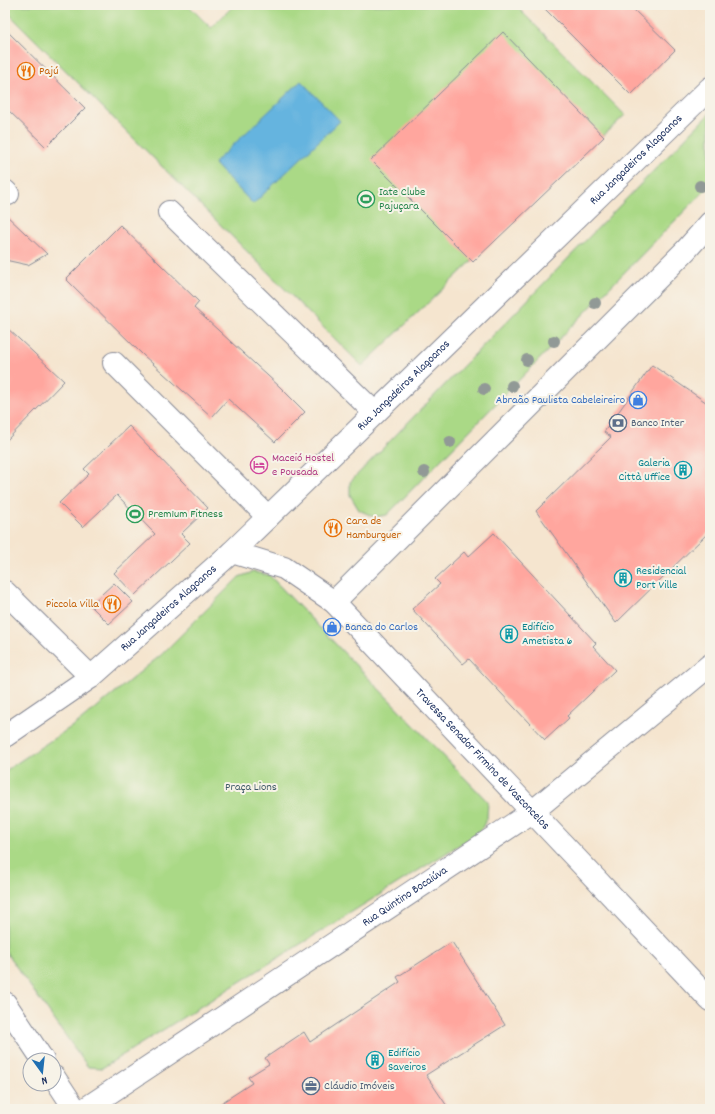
<svg xmlns="http://www.w3.org/2000/svg" width="715" height="1114" viewBox="0 0 715 1114" font-family="Dekko,sans-serif">
<style>
.green{fill:#aad986;stroke:#628472}
.water{fill:#65b4df;stroke:#40729e}
.building{fill:#ffa69e}
.lines{fill:none;stroke-linecap:round;stroke-linejoin:round}
.minor-casing{stroke:#888a96;stroke-width:24}
.minor{stroke:#fff;stroke-width:22}
.tree{fill:#919996}
.labels{text-anchor:middle;dominant-baseline:central;stroke-width:4;stroke-linejoin:round;paint-order:stroke}
.food-label{font-size:12px;fill:#c56008;stroke:#f7f3e8;text-anchor:start}
.street-label{font-size:12px;fill:#1b2f5e;stroke:#f7f3e8}
.leisure-label{font-size:12px;fill:#27864d;stroke:#f7f3e8;text-anchor:start}
.shop-label{font-size:12px;fill:#366cbe;stroke:#f7f3e8;text-anchor:end}
.service-label{font-size:12px;fill:#4e5e75;stroke:#f7f3e8;text-anchor:start}
.hotel-label{font-size:12px;fill:#b23c85;stroke:#f7f3e8;text-anchor:start}
.culture-label{font-size:12px;fill:#0d838f;stroke:#f7f3e8;text-anchor:start}
.park-label{font-size:12px;fill:#3f5a68;stroke:#f7f3e8}
</style>
<rect width="100%" height="100%" fill="#f7f3e8"/>
<filter id="ink" filterUnits="userSpaceOnUse"><feTurbulence type="fractalNoise" baseFrequency=".025" numOctaves="2"/><feDisplacementMap in="SourceGraphic" scale="8" xChannelSelector="R" yChannelSelector="G"/><feConvolveMatrix kernelMatrix="1 2 1 2 8 2 1 2 1" color-interpolation-filters="sRGB"/></filter>
<filter id="wash" filterUnits="userSpaceOnUse"><feTurbulence type="fractalNoise" baseFrequency=".012" numOctaves="4" result="noise"/><feDisplacementMap in="SourceGraphic" scale="16" xChannelSelector="R" yChannelSelector="G"/><feGaussianBlur stdDeviation="0.9" result="paint"/><feColorMatrix in="noise" values="0 0 0 0 0 0 0 0 0 0 0 0 0 0 0 0 0 1.4 0 .05"/><feComposite in="paint" operator="in"/></filter>
<g filter="url(#wash)">
<rect width="100%" height="100%" fill="#f5e5cf"/>
<path class="green" d="M5 5H188L211 28 234 5H515L625 115 362 366 5 10Z
M710 113V185L387 515 374 517 359 510 350 495V482Z
M253 572 269 575 488 802 487 818 480 832 102 1068 88 1067 5 951V771L80 721 161 655 239 577Z"/>
<path class="water" d="M301 81 340 121 253 204 214 163Z"/>
<g id="blocks">
<path class="building" d="M541 5H629L675 50 631 95Z
M5 29 85 108 46 147 5 107Z
M503 32 604 137 473 262 371 160Z
M5 214 47 254 28 265 5 260Z
M120 225 199 302 194 308 280 387 305 412 275 442 228 399 212 417 143 355 66 279Z
M5 326 64 381 5 442Z
M652 365 710 405V531L616 623 536 511 611 437 604 432Z
M129 426 208 508 181 534 190 543 135 595 114 573 155 534 117 495 83 527 59 503 89 474 84 469Z
M494 533 596 643 593 646 615 670 567 716 569 718 545 740 469 659 463 664 412 609 440 584 435 579 464 552 468 557Z
M114 583 133 602 109 624 90 605Z
M452 942 505 1025 426 1075 449 1109H212L252 1083 248 1077 269 1064 265 1058 304 1032 310 1042 400 982 397 977Z"/>
</g>
</g>
<g filter="url(#ink)">
<use href="#blocks" fill-opacity="0" stroke="#888a96" stroke-width="1"/>
<g class="lines">
<defs>
<g id="minor">
<path d="M5 191 8 194"/>
<path d="M169 212 375 413"/>
<path d="M114 363 268 517"/>
<path id="s1" d="M232 552 284 568 334 602 710 1000"/>
<path d="M5 592 91 677"/>
<path d="M334 602 686 250 710 223"/>
<path id="s2" d="M5 736 91 677 232 552 710 88"/>
<path d="M5 1003 43 1060"/>
<path d="M54 1077 75 1109"/>
<path id="s3" d="M85 1109 532 812 710 665"/>
</g>
</defs>
<use href="#minor" class="minor-casing"/>
<use href="#minor" class="minor"/>
</g>
<g class="tree">
<circle cx="700" cy="186" r="6"/>
<circle cx="595" cy="303" r="6"/>
<circle cx="554" cy="341" r="6"/>
<circle cx="527" cy="360" r="6"/>
<circle cx="512" cy="386" r="6"/>
<circle cx="484" cy="389" r="6"/>
<circle cx="450" cy="442" r="6"/>
<circle cx="424" cy="472" r="6"/>
</g>
</g>
<defs>
<symbol id="restaurant-ring" viewBox="-11 -11 22 22"><circle r="9.5" fill="#f7f3e8" stroke="#e8710a" stroke-width="1.5"/><path d="M-5-6h1v4h1v-4h1v4h1v-4h1v5L-1.5 .5V6h-2V.5L-5-1ZM5-6V6H3V1.5H1.5Q1.5-4 5-6Z" fill="#e8710a"/></symbol>
<symbol id="stadium-ring" viewBox="-11 -11 22 22"><circle r="9.5" fill="#f7f3e8" stroke="#2e9e5b" stroke-width="1.5"/><path d="M0-5a6.5 5 0 1 0 0 10a6.5 5 0 1 0 0-10ZM-3.5-1.8h7v3.6h-7Z" fill="#2e9e5b"/></symbol>
<symbol id="shop-ring" viewBox="-11 -11 22 22"><circle r="9.5" fill="#f7f3e8" stroke="#3f7fe0" stroke-width="1.5"/><path d="M-5-2.5h2.3a2.7 3.5 0 0 1 5.4 0H5L5.5 6h-11ZM-1.5-2.5h3a1.5 2.3 0 0 0-3 0Z" fill="#3f7fe0"/></symbol>
<symbol id="bank-ring" viewBox="-11 -11 22 22"><circle r="9.5" fill="#f7f3e8" stroke="#5c6f8a" stroke-width="1.5"/><path d="M-6-4H6V4H-6ZM0-2.3a2.3 2.3 0 1 0 0 4.6a2.3 2.3 0 1 0 0-4.6Z" fill="#5c6f8a"/></symbol>
<symbol id="hotel-ring" viewBox="-11 -11 22 22"><circle r="9.5" fill="#f7f3e8" stroke="#d1479c" stroke-width="1.5"/><path d="M-6-4.5h1.5V1H6V5H4.5V3h-9V5H-6ZM-4 0a1.8 1.8 0 1 1 3.6 0ZM.5 0V-2.5h3Q6-2.5 6 0Z" fill="#d1479c"/></symbol>
<symbol id="building-ring" viewBox="-11 -11 22 22"><circle r="9.5" fill="#f7f3e8" stroke="#0f9aa8" stroke-width="1.5"/><path d="M-4-6H4V6H1V3H-1V6H-4ZM-2.5-4.3h1.7v1.8h-1.7ZM.8-4.3h1.7v1.8H.8ZM-2.5-1h1.7V.8h-1.7ZM.8-1h1.7V.8H.8Z" fill="#0f9aa8"/></symbol>
<symbol id="office-ring" viewBox="-11 -11 22 22"><circle r="9.5" fill="#f7f3e8" stroke="#5c6f8a" stroke-width="1.5"/><path d="M-6-3h4V-5.5h4V-3h4V5H-6ZM-1-4.5V-3h2v-1.5ZM-6 0V1H6V0Z" fill="#5c6f8a"/></symbol>
</defs>
<g fill-rule="evenodd">
<use href="#restaurant-ring" x="16" y="61" width="20" height="20"/>
<use href="#stadium-ring" x="356" y="189" width="20" height="20"/>
<use href="#shop-ring" x="628" y="390" width="20" height="20"/>
<use href="#bank-ring" x="608" y="413" width="20" height="20"/>
<use href="#hotel-ring" x="249" y="455" width="20" height="20"/>
<use href="#building-ring" x="673" y="460" width="20" height="20"/>
<use href="#stadium-ring" x="125" y="504" width="20" height="20"/>
<use href="#restaurant-ring" x="323" y="518" width="20" height="20"/>
<use href="#building-ring" x="613" y="568" width="20" height="20"/>
<use href="#restaurant-ring" x="102" y="594" width="20" height="20"/>
<use href="#shop-ring" x="322" y="617" width="20" height="20"/>
<use href="#building-ring" x="499" y="624" width="20" height="20"/>
<use href="#building-ring" x="365" y="1050" width="20" height="20"/>
<use href="#office-ring" x="301" y="1076" width="20" height="20"/>
</g>
<g class="labels">
<g class="food-label">
<text x="39" y="71">Pajú</text>
<text x="346" y="521">Cara de<tspan x="346" dy="14">Hamburguer</tspan></text>
<text x="99" y="604" text-anchor="end">Piccola Villa</text>
</g>
<g class="street-label">
<text stroke="none"><textPath href="#s2" startOffset="856">Rua Jangadeiros Alagoanos</textPath></text>
<text stroke="none"><textPath href="#s2" startOffset="532">Rua Jangadeiros Alagoanos</textPath></text>
<text stroke="none"><textPath href="#s2" startOffset="208">Rua Jangadeiros Alagoanos</textPath></text>
<text stroke="none"><textPath href="#s1" startOffset="331">Travessa Senador Firmino de Vasconcelos</textPath></text>
<text stroke="none"><textPath href="#s3" startOffset="384">Rua Quintino Bocaiúva</textPath></text>
</g>
<g class="leisure-label">
<text x="379" y="192">Iate Clube<tspan x="379" dy="14">Pajuçara</tspan></text>
<text x="148" y="514">Prem1um Fitness</text>
</g>
<g class="shop-label">
<text x="625" y="400">Abraão Paulista Cabeleireiro</text>
<text x="345" y="627" text-anchor="start">Banca do Carlos</text>
</g>
<g class="service-label">
<text x="631" y="423">Banco Inter</text>
<text x="324" y="1086">Cláudio Imóveis</text>
</g>
<g class="hotel-label">
<text x="272" y="458">Maceió Hostel<tspan x="272" dy="14">e Pousada</tspan></text>
</g>
<g class="culture-label">
<text x="670" y="463" text-anchor="end">Galeria<tspan x="670" dy="14">Città Uffice</tspan></text>
<text x="636" y="571">Residencial<tspan x="636" dy="14">Port Ville</tspan></text>
<text x="522" y="627">Edifício<tspan x="522" dy="14">Ametista 6</tspan></text>
<text x="388" y="1053">Edifício<tspan x="388" dy="14">Saveiros</tspan></text>
</g>
<g class="park-label">
<text x="251" y="787">Praça Lions</text>
</g>
</g>
<rect width="715" height="1114" fill="none" stroke="#f7f3e8" stroke-width="20"/>
<g transform="translate(42 1072) rotate(165)"><circle r="19" fill="#f7f3e8" stroke="#9fa5b1"/>
<path d="M0-3L7 15L0 10L-7 15Z" fill="#1f6fb2"/>
<text y="-6" font-size="11" font-weight="bold" text-anchor="middle" fill="#1b2f5e">N</text>
</g>
</svg>
